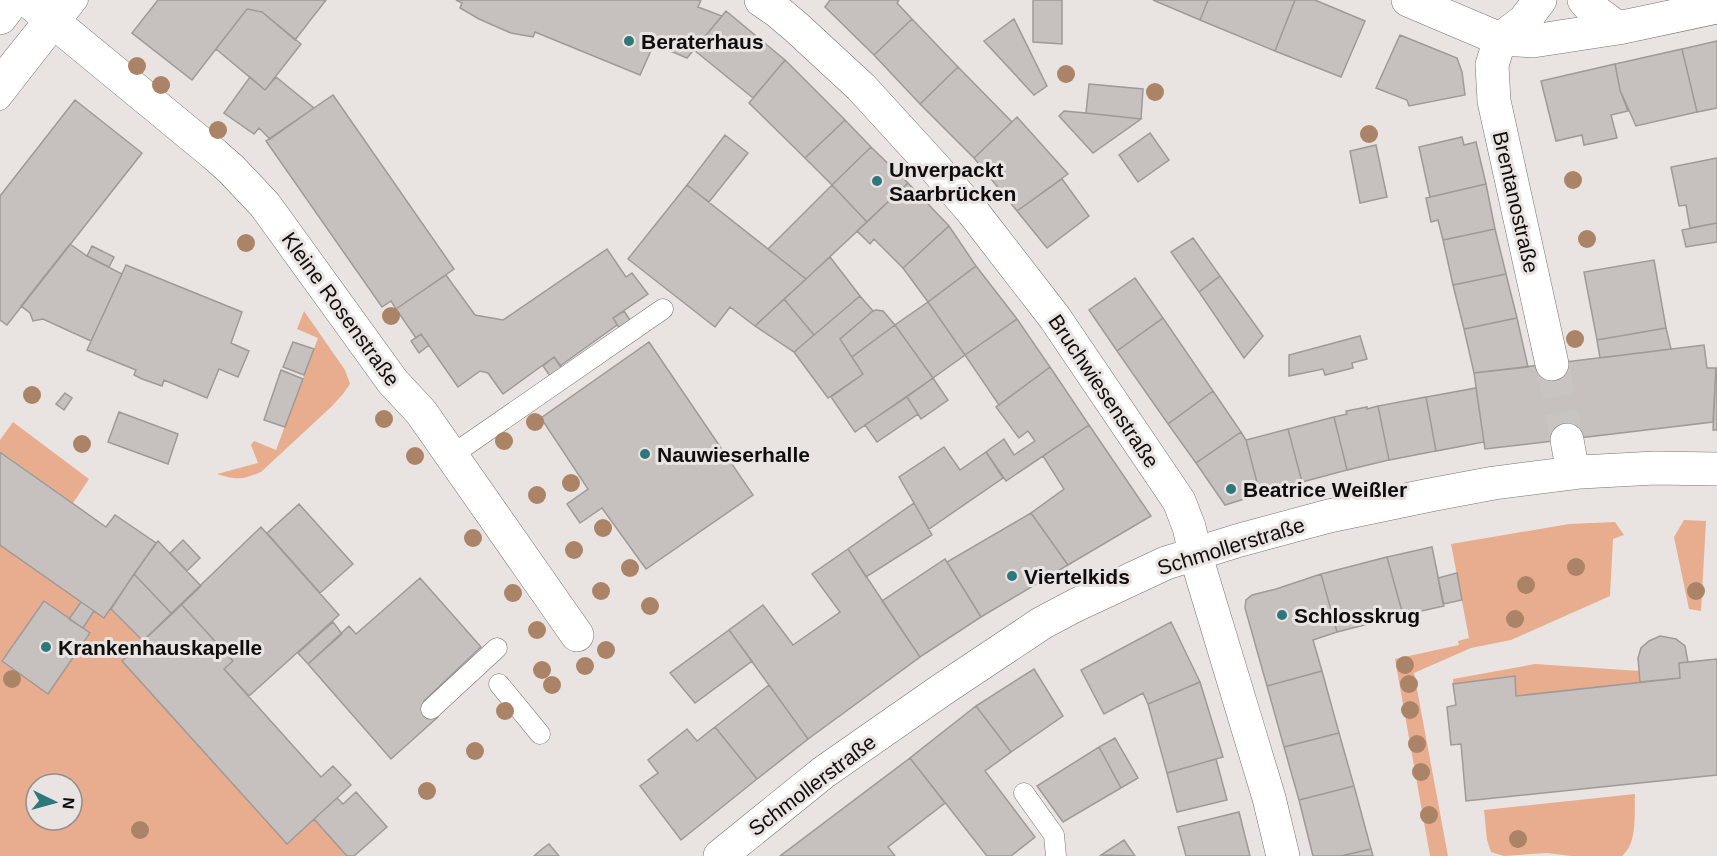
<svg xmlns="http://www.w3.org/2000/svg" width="1717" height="856" viewBox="0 0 1717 856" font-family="Helvetica,sans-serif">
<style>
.green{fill:#e8ad8e;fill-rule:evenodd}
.building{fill:#c6c1be;stroke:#9f9997;stroke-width:1.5}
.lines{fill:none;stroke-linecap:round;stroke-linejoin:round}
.street-tunnel{stroke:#c8c4c1;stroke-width:33;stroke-dasharray:33 16;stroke-linecap:butt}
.lane-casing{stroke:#787270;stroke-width:21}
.street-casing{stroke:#787270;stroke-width:34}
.primary-casing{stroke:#787270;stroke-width:34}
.lane{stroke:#fff;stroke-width:20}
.street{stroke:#fff;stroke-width:33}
.primary{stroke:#fff;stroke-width:33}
.tree{fill:#ab8467}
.poi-dot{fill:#2e777a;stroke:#e9e4e1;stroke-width:2}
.labels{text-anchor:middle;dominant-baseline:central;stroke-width:6;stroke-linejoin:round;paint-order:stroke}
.poi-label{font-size:21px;font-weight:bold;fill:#100e0d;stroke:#e9e4e1;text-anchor:start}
.street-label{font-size:21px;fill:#100e0d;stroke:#e9e4e1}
</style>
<rect width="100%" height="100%" fill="#e9e4e1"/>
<path class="green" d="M304 311 345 370 350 384 343 394 331 407 261 472C243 480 236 480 217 474L258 463 251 445 254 441 276 450 318 338 297 329Z
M13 422 89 479 73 503 0 451V440Z
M1684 520 1706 521 1701 611 1689 609 1674 537Z
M1615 522 1624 535 1613 539 1610 596 1511 640 1471 648 1414 673 1448 856H1430L1395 659 1459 645 1458 641 1469 638 1451 544 1569 524Z
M0 545 81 602 69 619 2 662 48 693 90 634 83 628 94 611 104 618 111 609 143 641 123 661 287 844 314 819 347 856H0ZM36 784H72V820H36Z
M1535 664 1639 671 1640 682 1516 696 1514 677 1453 684V679Z
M1635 794C1634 813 1638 843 1622 856H1571L1547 853 1504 856 1491 852 1487 840 1484 810Z"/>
<path class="building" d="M158 0H326L295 40 262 12 247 9 192 80 132 33Z
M456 0H701L698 7 722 16 687 58 654 44 640 75 535 32 533 37 511 33 479 19 460 8 462 3Z
M830 0H899L897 3 912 19 874 55 825 7Z
M1033 0H1062V44L1033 42Z
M1153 0H1208L1200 20Z
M1208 0H1295L1275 51 1200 20Z
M1295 0H1315L1365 21 1341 77 1275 51Z
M247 9 262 12 301 44 265 90 216 49Z
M726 11 785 60 753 98 694 50Z
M912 19 958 67 920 104 874 55Z
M1014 19 1047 86 1034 95 984 41Z
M1400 35 1457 58 1462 72 1465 95 1409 106 1407 100 1376 88Z
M1717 41V108L1697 112 1682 49Z
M1682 49 1697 112 1636 126 1620 90 1615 64Z
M785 60 845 120 805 158 749 103Z
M1615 64 1620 90 1628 111 1611 115 1617 138 1584 145 1582 135 1556 141 1541 81Z
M958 67 1012 122 974 158 920 104Z
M250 77 265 90 276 77 314 108 270 139 259 128 254 134 224 113Z
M1089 84 1143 89 1141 119 1086 113Z
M333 95 454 269 396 309 391 301 382 307 266 141Z
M75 100 142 153 7 325 0 320V196Z
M1064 111 1086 113 1141 119 1093 153 1059 116Z
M1017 117 1068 174 1017 211 974 158Z
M845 120 871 147 832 185 805 158Z
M1150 133 1169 160 1138 182 1119 155Z
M725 135 748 153 709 202 687 185Z
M1462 137 1464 145 1476 142 1486 184 1430 197 1419 147Z
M1376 145 1387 197 1360 203 1350 151Z
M871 147 908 183 867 222 832 185Z
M1717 158V223L1690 228 1686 205 1679 206 1671 167Z
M1062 179 1089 216 1047 248 1017 211Z
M908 183 949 226 903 268 874 239 870 244 857 231Z
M1486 184 1495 229 1443 240 1438 220 1431 222 1426 198Z
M687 185 806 279 755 326 730 307 715 327 628 259Z
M832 185 867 222 806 279 768 249Z
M1717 223V242L1686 247 1682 230Z
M949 226 976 266 928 302 903 268Z
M1495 229 1506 274 1453 285 1443 240Z
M1193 238 1220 276 1199 292 1171 252Z
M70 244 87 256 122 274 91 341 43 319 33 321 30 313 21 306Z
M92 246 114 257 109 267 87 256Z
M607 249 626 277 632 273 648 294 613 318 617 325 560 366 554 357 503 394 488 373 480 371 458 387 421 334 416 338 396 309 446 275 475 315 503 320Z
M830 257 860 296 814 335 784 299Z
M1654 260 1666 328 1597 340 1584 272Z
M126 265 242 312 231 343 249 351 238 377 219 369 207 398 164 380 162 386 142 379 134 375 136 370 87 350Z
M976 266 1017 319 965 355 928 302Z
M1506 274 1517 318 1464 329 1453 285Z
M1220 276 1263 336 1244 358 1199 292Z
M1135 278 1163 318 1117 351 1089 310Z
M860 296 873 311 840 339 863 374 828 398 794 352Z
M784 299 814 335 794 352 755 326Z
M928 302 965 355 933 378 895 325Z
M876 310 883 311 895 325 852 357 840 339 873 311Z
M624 311 632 323 621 331 613 318Z
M1163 318 1213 391 1168 424 1117 351Z
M1517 318 1528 367 1474 373 1464 329Z
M1017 319 1050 367 999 405 965 355Z
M895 325 933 378 855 432 831 397 863 374 852 357Z
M1666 328 1671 349 1600 358 1597 340Z
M421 334 429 345 419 353 411 341Z
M1360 336 1367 359 1352 363 1353 368 1325 375 1323 369 1289 376V355Z
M293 342 314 349 304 375 283 367Z
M649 342 753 495 646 569 602 508 580 523 567 504 588 489 541 418Z
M1704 345 1707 368H1716L1713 422 1485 449 1474 373Z
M554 357 564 370 552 379 543 366Z
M1050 367 1089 425 1006 481 986 452 1004 439 1014 455 1035 441 1028 431 1019 438 996 407Z
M1716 368H1717V430H1713Z
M281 370 303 379 285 427 264 420Z
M933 378 948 400 921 419 907 397Z
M1476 388 1484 442 1436 451 1426 397Z
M1213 391 1241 432 1196 463 1168 424Z
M65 393 72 398 64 410 56 404Z
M907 397 918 414 877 442 865 425Z
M1426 397 1436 451 1389 460 1378 406Z
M1378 406 1389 460 1347 470 1334 417 1347 414 1346 411 1367 407V409Z
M119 412 178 434 168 464 108 442Z
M1334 417 1347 470 1302 482 1288 429Z
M1089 425 1151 516 1068 565 1031 513 1064 489 1043 456Z
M1288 429 1302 482 1260 494 1246 440Z
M1241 432 1246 440 1260 494 1225 505 1196 463Z
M944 447 960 470 986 452 1003 478 929 529 899 477Z
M0 452 106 527 115 515 156 543 104 618 0 545Z
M914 503 932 535 866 577 848 549Z
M299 504 353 564 320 593 267 533Z
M1031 513 1068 565 981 617 947 562Z
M261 527 339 615 249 696 224 669 233 661 181 604Z
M183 540 200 558 187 571 170 553Z
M158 541 201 586 172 614 134 574Z
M1432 547 1444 606 1403 615 1387 557Z
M848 549 920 657 808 739 729 630 763 605 793 645 840 612 812 574Z
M1387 557 1403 615 1337 632 1321 574Z
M945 559 981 617 920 657 882 601Z
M1457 573 1462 600 1443 604 1438 578Z
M134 574 172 614 143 641 111 609Z
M1321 574 1337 632 1313 640 1322 671 1267 686 1245 608 1246 600 1252 595 1276 589Z
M420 578 481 647 424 701 438 717 391 759 308 664 349 626 356 634Z
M44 601 90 633 48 694 2 661Z
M81 602 94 611 83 628 69 619Z
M181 604 233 661 224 669 321 777 333 766 351 785 287 844 122 661Z
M333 622 342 634 308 664 298 653Z
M1171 622 1200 682 1148 704 1143 693 1104 714 1081 670Z
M729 630 752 661 695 703 670 673Z
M1660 636 1676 639 1685 646 1688 662 1679 663 1680 678 1640 682 1638 658 1641 648 1649 641Z
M1717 659V775L1466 801 1461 744 1451 745 1447 707 1456 705 1453 684 1515 676 1516 696 1680 678 1679 663Z
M1034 669 1063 716 1011 752 976 706Z
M1322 671 1339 733 1284 747 1267 686Z
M1200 682 1223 757 1167 773 1148 704Z
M769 685 808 739 757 779 715 727Z
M976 706 1011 752 985 771 1035 837 1011 856H987L910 758Z
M715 727 757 779 681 840 640 786 658 773 648 760 687 729 697 741Z
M1339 733 1354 786 1299 800 1284 747Z
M1115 738 1138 778 1121 788 1099 747Z
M1099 747 1121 788 1063 822 1037 786Z
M910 758 945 803 888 847 895 856H780Z
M1216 759 1227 800 1177 812 1167 773Z
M1354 786 1371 849 1341 856H1313L1299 800Z
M356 792 387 827 354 856H347L314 819 337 798 343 804Z
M1239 812 1250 856H1186L1178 827Z
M1124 840 1135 856 1101 855Z
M549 844 559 856H534L542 849Z
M1371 849 1373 856H1341Z"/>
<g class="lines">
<path class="street-tunnel" d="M1552 364 1567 440"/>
<defs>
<path id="lane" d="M0 74 59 0
M0 100 78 0
M452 455 663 309
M499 684 540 734
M431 709 497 648
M1024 793 1054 835 1056 856"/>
<path id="street" d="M27 0 214 154 231 169 265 205 393 382 421 412 577 635
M761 0 777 11 796 27 861 87 936 169 973 212 1055 318 1179 501 1189 527 1195 553 1269 798 1283 856
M1408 0 1500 39 1533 41 1618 28 1717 7
M1584 0 1592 9 1618 28
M1500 39 1492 65 1494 101 1552 364
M1500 39 1524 21 1540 0
M1567 440 1573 473
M720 856 824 772 943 689 1042 623 1076 605 1166 563 1240 540 1329 516 1430 495 1494 483 1581 472 1655 468 1717 469"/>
<path id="primary" d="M0 18 14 0"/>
</defs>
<use href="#lane" class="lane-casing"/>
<use href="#street" class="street-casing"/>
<use href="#primary" class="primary-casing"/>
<use href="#lane" class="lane"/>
<use href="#street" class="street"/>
<use href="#primary" class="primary"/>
</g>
<g class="tree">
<circle cx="137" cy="66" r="9"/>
<circle cx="1066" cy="74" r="9"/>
<circle cx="161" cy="85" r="9"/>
<circle cx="1155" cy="92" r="9"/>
<circle cx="218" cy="130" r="9"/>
<circle cx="1369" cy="134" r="9"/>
<circle cx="1573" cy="180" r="9"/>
<circle cx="1587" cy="239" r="9"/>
<circle cx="246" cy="243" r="9"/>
<circle cx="391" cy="316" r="9"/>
<circle cx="1575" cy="339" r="9"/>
<circle cx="32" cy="395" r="9"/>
<circle cx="384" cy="419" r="9"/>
<circle cx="535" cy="422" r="9"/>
<circle cx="504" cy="441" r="9"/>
<circle cx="82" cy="444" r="9"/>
<circle cx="415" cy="456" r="9"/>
<circle cx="571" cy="483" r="9"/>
<circle cx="537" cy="495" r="9"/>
<circle cx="603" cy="528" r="9"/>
<circle cx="473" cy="538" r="9"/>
<circle cx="574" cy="550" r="9"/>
<circle cx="1576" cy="567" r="9"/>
<circle cx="630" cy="568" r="9"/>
<circle cx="1526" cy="585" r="9"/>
<circle cx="601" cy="591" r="9"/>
<circle cx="1696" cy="591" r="9"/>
<circle cx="513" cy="593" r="9"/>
<circle cx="650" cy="606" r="9"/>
<circle cx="1515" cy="619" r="9"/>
<circle cx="537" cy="630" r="9"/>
<circle cx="606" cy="650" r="9"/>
<circle cx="1405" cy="665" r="9"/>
<circle cx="585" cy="666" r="9"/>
<circle cx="542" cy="670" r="9"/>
<circle cx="12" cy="679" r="9"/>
<circle cx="1409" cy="684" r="9"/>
<circle cx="552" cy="685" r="9"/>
<circle cx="1410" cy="710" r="9"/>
<circle cx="505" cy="711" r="9"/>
<circle cx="1417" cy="744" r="9"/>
<circle cx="475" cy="751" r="9"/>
<circle cx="1421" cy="772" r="9"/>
<circle cx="427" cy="791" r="9"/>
<circle cx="1429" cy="815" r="9"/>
<circle cx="140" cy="830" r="9"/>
<circle cx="1518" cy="839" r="9"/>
</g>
<g class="poi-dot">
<circle cx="629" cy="41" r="6"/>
<circle cx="877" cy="181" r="6"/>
<circle cx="645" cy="454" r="6"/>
<circle cx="1231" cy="489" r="6"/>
<circle cx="1012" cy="576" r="6"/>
<circle cx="1282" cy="615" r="6"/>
<circle cx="46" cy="647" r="6"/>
</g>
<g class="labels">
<g class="poi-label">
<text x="641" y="41">Beraterhaus</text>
<text x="889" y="169">Unverpackt<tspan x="889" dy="24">Saarbrücken</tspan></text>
<text x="657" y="454">Nauwieserhalle</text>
<text x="1243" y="489">Beatrice Weißler</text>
<text x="1024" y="576">Viertelkids</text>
<text x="1294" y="615">Schlosskrug</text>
<text x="58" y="647">Krankenhauskapelle</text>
</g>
<g class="street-label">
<text transform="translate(1516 202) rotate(77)">Brentanostraße</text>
<text transform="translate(341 309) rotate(54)">Kleine Rosenstraße</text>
<text transform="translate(1104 391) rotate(56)">Bruchwiesenstraße</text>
<text transform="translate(1231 546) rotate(-17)">Schmollerstraße</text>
<text transform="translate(812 785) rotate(-37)">Schmollerstraße</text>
</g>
</g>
<g transform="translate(54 802) rotate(95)"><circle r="28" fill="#e9e4e1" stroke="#928e8c" stroke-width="1.5"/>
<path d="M0-4.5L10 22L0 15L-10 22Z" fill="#2e777a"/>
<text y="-9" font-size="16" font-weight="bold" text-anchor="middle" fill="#100e0d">N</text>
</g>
</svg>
